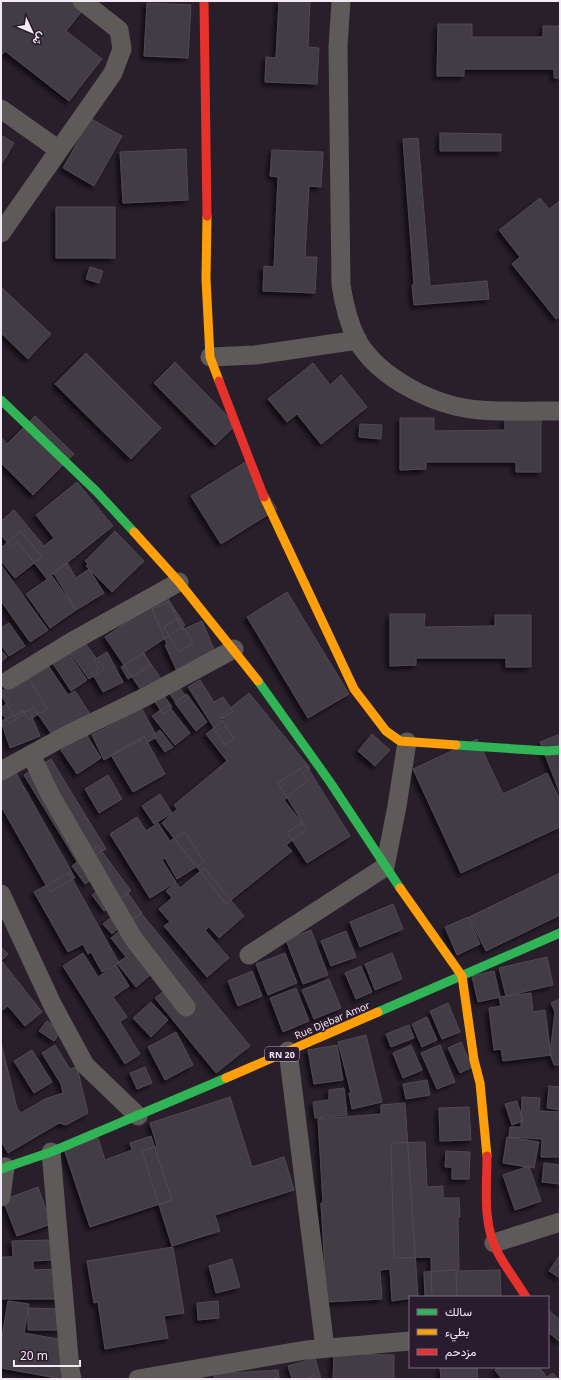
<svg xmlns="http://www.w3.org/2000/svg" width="561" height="1380" viewBox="0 0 561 1380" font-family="'Noto Sans',Vazirmatn,sans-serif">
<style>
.building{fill:#433c45;stroke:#504952;filter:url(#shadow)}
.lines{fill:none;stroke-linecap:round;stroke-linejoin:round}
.street{stroke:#5d5a59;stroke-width:19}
.fast{stroke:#30b455;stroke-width:9}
.slow{stroke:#ff9f0a;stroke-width:9}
.jam{stroke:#e5322d;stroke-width:9}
.labels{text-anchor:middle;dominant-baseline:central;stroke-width:3;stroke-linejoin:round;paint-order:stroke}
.shield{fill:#2b1b2e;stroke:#b8abba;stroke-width:1}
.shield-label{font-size:9px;font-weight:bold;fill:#f4e9f6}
.street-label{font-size:10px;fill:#f4e9f6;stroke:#2b1b2e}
</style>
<defs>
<filter id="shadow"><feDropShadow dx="-3.5" dy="3.5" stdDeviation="2" flood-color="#0009"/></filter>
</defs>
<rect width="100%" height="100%" fill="#281f2a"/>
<path class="building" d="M1 1H90L66 31 102 59 69 101 5 51 3 54 1 53Z
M279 1H310L308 47 319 48 317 84 265 82 266 57 276 58Z
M147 3 191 5 188 58 144 56Z
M438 24H472V37H543V26H560V78H554V69H464V76H437Z
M84 115 122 136 94 186 63 168 81 136 74 133Z
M440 133 501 134V151H440Z
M1 135 14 143 1 165Z
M418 138 430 286 487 281 489 299 414 305 412 285H414L403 139Z
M186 149 188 200 123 203 120 152Z
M272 150 323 152 321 187 309 186 305 257H317L315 293 263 291 264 266 274 267 278 177 270 176Z
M540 198 549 209 560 201V316L556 319 512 264 520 257 499 230Z
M56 207H115V258H56Z
M90 267 103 271 99 283 86 279Z
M1 287 51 334 28 359 1 333Z
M86 353 161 428 131 459 55 384Z
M175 362 236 425 215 445 154 383Z
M313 363 330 385 341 375 367 407 321 444 297 414 287 422 268 399Z
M35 416 74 454 33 495 1 463V437L7 444Z
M400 418H434V431L505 430V419H541V472H516V462H426V469L400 470Z
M360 424 382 425 381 439 359 437Z
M247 461 277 509 221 544 191 496Z
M77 482 113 526 47 579 18 542 11 547 1 535V521L14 510 44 546 54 538 36 515Z
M21 531 42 557 15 578 1 561V548Z
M115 531 144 561 112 592 86 566 88 564 85 561Z
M67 563 76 578 89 569 104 593 76 610 53 572Z
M1 565 48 630 30 642 1 601Z
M52 576 76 610 50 628 26 594Z
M287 592 349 694 308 718 247 617Z
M166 596 185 625 143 653 162 680 143 693 105 637Z
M169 602 182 630 202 621 216 654 177 671 165 645 167 644 152 609Z
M390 614H425L424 627 495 626V615H531V667H506V658H416V665L390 666Z
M178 618 193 643 179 652 164 627Z
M9 623 25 646 9 656 1 645V628Z
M85 643 104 669 89 679 70 653Z
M1 650 7 657 1 662Z
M67 651 87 680 71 691 52 662Z
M107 652 123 682 103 692 92 673 99 669 94 660Z
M144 653 151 665 128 679 121 667Z
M45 661 68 695 75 691 90 714 55 739 33 707 9 724 1 712V708L9 702 2 691Z
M28 677 47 709 29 720 23 710 14 716 1 695Z
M200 680 214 702 223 697 233 711 221 719 234 739 225 745 188 687Z
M179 687 188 699 178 706 170 694Z
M162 693 172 707 163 714 153 699Z
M249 693 310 768 303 774 308 780 284 800 307 829 286 845 292 851 226 904 162 823 177 809 174 805 227 761 206 734 224 720 220 716Z
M187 694 207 722 196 731 175 703Z
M168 705 190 733 175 745 152 716Z
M142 709 157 737 143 745 140 740 104 760 92 735Z
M29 710 40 736 10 748 1 721Z
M160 730 173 747 165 752 153 735Z
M86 734 101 758 77 774 61 750Z
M372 734 390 750 375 766 358 751Z
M560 734V793L540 742Z
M144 736 165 774 133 792 111 755Z
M477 739 503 794 547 773 560 800V827L461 873 413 769Z
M51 759 106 849 79 865 24 775Z
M306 765 350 836 307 863 287 832 303 823 278 783Z
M16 773 75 878 50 892 1 806V782Z
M108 775 122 799 99 813 85 789Z
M160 794 172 813 154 824 142 806Z
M137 817 146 831 158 823 170 841 185 832 204 862 177 879 165 858 162 860 176 882 150 898 110 834Z
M98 846 131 891 104 911 92 895 107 884 100 874 85 884 72 866Z
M204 868 244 916 219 938 209 927 205 930 229 958 207 977 164 926 170 922 159 909 172 898 166 891 176 883 180 888Z
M69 873 119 963 102 972 91 952 88 954 83 944 68 952 34 892Z
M560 873V915L486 951 469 917Z
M128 893 142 913 132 919 119 899Z
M393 904 403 929 360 947 350 922Z
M118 912 126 921 112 934 103 924Z
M141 913 250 1046 216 1073 155 998 169 987 156 970 136 987 117 963 126 957 111 938Z
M468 917 480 944 457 955 445 927Z
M311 930 328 975 303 984 286 940Z
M346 931 356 957 331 966 321 941Z
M1 947 8 954 1 961Z
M83 953 98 977 116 965 129 986 113 997 127 1017 120 1022 140 1054 125 1064 63 966Z
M285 953 297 983 268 995 256 964Z
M392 953 402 979 375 990 365 964Z
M547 957 553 985 506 996 499 968Z
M1 960 42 1012 25 1026 8 1006 1 1011Z
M361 966 372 992 356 999 345 973Z
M252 971 262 996 238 1006 228 981Z
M494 971 500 997 478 1002 472 976Z
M329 979 341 1008 314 1019 302 990Z
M296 988 309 1021 283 1032 270 998Z
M531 993 533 1012 545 1010 551 1055 503 1061 501 1049 494 1050 489 1008 501 1006 499 997Z
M560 999V1065H554L550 1054 555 1012 551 1003Z
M151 1002 168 1020 151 1037 133 1018Z
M448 1003 460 1032 442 1039 430 1011Z
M427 1017 437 1040 422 1047 412 1024Z
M47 1021 61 1031 54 1041 39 1031Z
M409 1025 414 1038 391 1047 386 1034Z
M176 1032 193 1065 165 1080 148 1047Z
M366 1035 382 1102 352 1109 349 1093H351L338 1042Z
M461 1042 472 1067 460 1073 448 1048Z
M1 1043 17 1108 21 1113 45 1099 63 1093 61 1084 42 1053 55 1045 70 1069 77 1067 88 1113 66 1125 59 1123 8 1153 1 1141Z
M337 1045 343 1080 314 1084 308 1050Z
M411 1045 422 1070 403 1078 393 1053Z
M440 1045 455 1082 437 1089 421 1053Z
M32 1050 52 1082 34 1093 14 1061Z
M145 1067 152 1083 137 1089 130 1073Z
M427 1080 430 1095 406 1099 403 1084Z
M549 1086 560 1087V1110L547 1108Z
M344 1088 347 1115 315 1118 313 1102 329 1100V1090Z
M230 1097 252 1167 284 1157 294 1190 215 1215 220 1231 172 1246 142 1151 157 1146 150 1123Z
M522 1097 540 1098 539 1111 560 1112V1157H541L542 1139 509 1137 510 1127H521Z
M517 1101 523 1121 512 1125 505 1104Z
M405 1103 418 1297 392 1301 390 1269 380 1270 382 1299 327 1302 321 1203H323L318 1119 381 1114V1105Z
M469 1107 471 1140 440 1141 439 1108Z
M151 1136 172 1200 90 1227 64 1149 98 1138 105 1160 132 1150 130 1143Z
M507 1137 539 1142 534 1168 503 1163Z
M425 1142 427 1187 443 1186V1198H459L460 1217H458L459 1271 500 1270 501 1297H432L431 1257 394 1258 391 1143Z
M446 1151 470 1152 469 1179H452V1167H445Z
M544 1163 560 1165V1184L542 1182Z
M529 1166 541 1201 515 1210 503 1175Z
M38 1187 51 1224 17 1236 3 1200Z
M52 1240V1260L33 1261V1270L60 1269 61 1299H1V1257H13L12 1241Z
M173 1247 184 1313 164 1316 168 1338 105 1349 98 1302 94 1303 87 1261Z
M560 1255V1278L549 1271Z
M232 1259 240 1287 216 1293 209 1266Z
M456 1270 457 1297H425L424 1272Z
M8 1301 29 1304 24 1333 69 1341 62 1379 1 1368V1343Z
M218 1301 219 1318 198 1320 197 1303Z
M28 1308 61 1309 60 1330H28Z
M548 1310 560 1320V1342L548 1332Z
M334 1354 394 1355V1379H333Z
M315 1358 321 1379H292L288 1366Z
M440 1367H477L478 1379H441Z
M498 1367H523L524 1369 527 1367H539L547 1377 553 1373 558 1379H502L495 1370Z
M278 1370 279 1379H214V1374Z
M315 1375 316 1379H304Z"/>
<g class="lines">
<path class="street" d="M341 1 338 47 341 285C344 304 348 322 357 340 379 379 437 407 480 410 507 412 534 411 560 411
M1 109 59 150
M1 233 113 73 122 49 119 30 82 1
M210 357 255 355 358 340
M9 680 71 642 179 582
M31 755 51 796 133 938 186 1007
M1 771 65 736 147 696 234 649
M1 894 52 1004 85 1065 138 1116
M249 955 385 867 397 806 407 742
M288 1051 325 1348
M51 1152 70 1369 72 1379
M1 1197 5 1167
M494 1243 560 1222
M138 1379 306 1350 410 1341"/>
<path class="fast" d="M1 400 96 491 134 532
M258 681 330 782 400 888
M456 745 547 751 560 750
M378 1012 560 933
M1 1169 51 1152 226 1078"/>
<path class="slow" d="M207 216 206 279 210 357 219 381
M264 497 354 689 386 731 400 741 456 745
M134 532 179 582 258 681
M400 888 462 976 474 1060 480 1083 487 1156
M226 1078 378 1012"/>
<path class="jam" d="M204 1 207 216
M219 381 264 497
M487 1156C487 1187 482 1224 498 1253 506 1268 517 1282 526 1297"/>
</g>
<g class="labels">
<rect class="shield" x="265" y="1047" width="34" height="14" rx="3"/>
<g class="shield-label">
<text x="282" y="1054">RN 20</text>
</g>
<g class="street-label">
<text transform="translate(332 1020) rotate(-23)">Rue Djebar Amor</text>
</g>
</g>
<rect width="561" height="1380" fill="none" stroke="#f4e9f6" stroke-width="4"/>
<rect x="409" y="1296" width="140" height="72" fill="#2b1b2e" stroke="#7b6d7e"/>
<rect x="417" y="1309" width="20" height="6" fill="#30b455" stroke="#7b6d7e"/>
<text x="445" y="1316" font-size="12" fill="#f4e9f6">سالك</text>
<rect x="417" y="1329" width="20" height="6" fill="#ff9f0a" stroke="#7b6d7e"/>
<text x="445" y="1336" font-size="12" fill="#f4e9f6">بطيء</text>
<rect x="417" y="1349" width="20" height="6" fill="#e5322d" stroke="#7b6d7e"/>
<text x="445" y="1356" font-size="12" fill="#f4e9f6">مزدحم</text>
<g transform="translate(32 32) rotate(134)" stroke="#2b1b2e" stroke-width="3" paint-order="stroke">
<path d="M0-3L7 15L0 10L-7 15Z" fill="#f4e9f6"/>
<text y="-6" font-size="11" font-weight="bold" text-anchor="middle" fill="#f4e9f6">ش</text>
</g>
<path d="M14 1360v6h66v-6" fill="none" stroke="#f4e9f6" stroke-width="2"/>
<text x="20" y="1360" font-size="12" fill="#f4e9f6" stroke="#2b1b2e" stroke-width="3" paint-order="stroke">20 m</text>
</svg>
